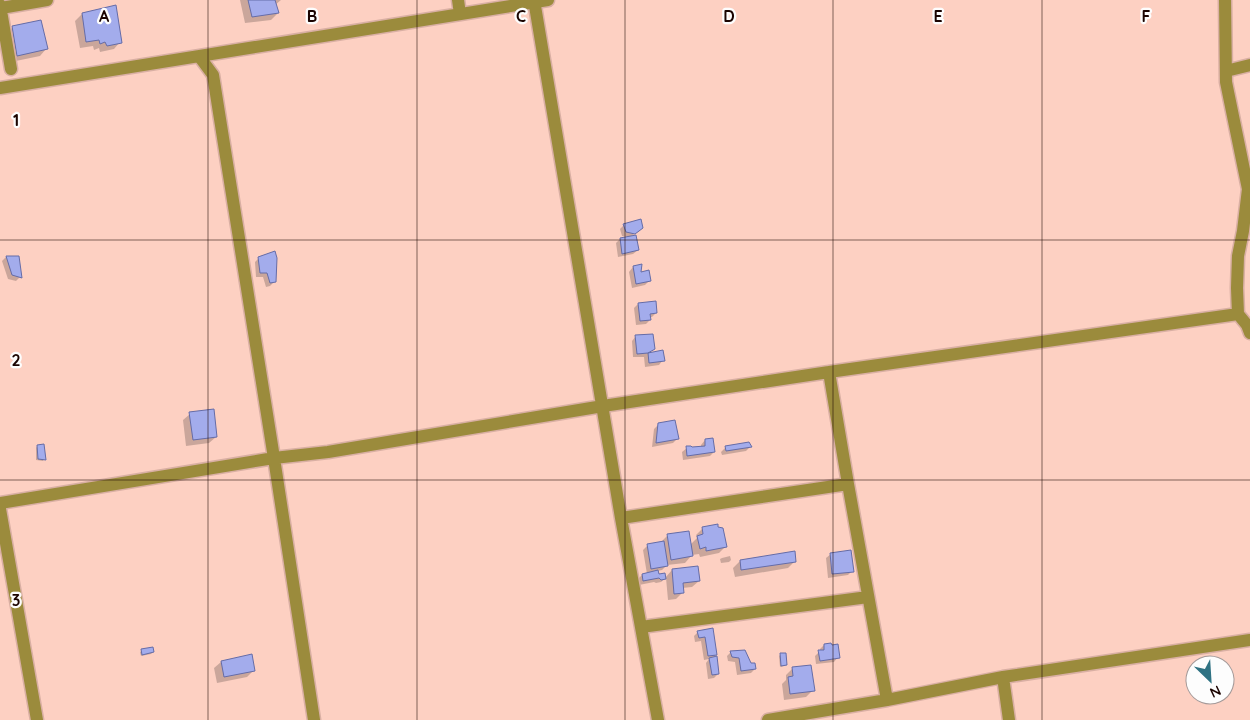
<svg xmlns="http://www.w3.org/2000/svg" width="1250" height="720" viewBox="0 0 1250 720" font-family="Quicksand,sans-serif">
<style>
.shadow{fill:#0003}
.building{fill:#a3acec;stroke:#656ca7}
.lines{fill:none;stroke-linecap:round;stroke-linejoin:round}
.minor-casing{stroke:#d9afa3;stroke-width:15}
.minor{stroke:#9b8b3c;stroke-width:12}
.grid{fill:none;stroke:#1b0401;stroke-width:1;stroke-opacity:0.55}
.grid-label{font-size:16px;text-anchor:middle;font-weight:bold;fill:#1b0401;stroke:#fdfdfd;stroke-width:4.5;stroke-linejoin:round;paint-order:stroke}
</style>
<rect width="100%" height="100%" fill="#fdd0c2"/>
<path class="shadow" d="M240 0H281L275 5 278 13 271 20 245 23Z
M82 14 120 42 114 49 100 52 99 48 94 50 93 46 80 48 75 21Z
M13 27 46 49 40 56 11 62 6 34Z
M624 225 637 232 630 237 638 250 633 254 618 257 616 243 620 239 629 237 622 236 620 229Z
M6 257H18L20 277 16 281 8 279 2 261Z
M259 258 274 282 270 286 266 287 263 277H256L255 262Z
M633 267 649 281 645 285 632 288 629 272Z
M638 304 656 313 652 317H650V320L646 324 636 325 634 308Z
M636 336 653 349 648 354 663 360 659 365 645 367 644 357H633L632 341Z
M190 414 216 437 209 443 186 446 183 420Z
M659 424 677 439 673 443 652 447 654 429Z
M705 440 714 452 710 456 683 460 682 452 687 448 701 447V445Z
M37 446 44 459 43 461 36 460V448Z
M726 447H750L746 451 722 455 721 452Z
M703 528 726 546 719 553 700 557 699 554 692 555 685 563 667 565 662 570 657 571 658 576 665 578 672 570 699 581 692 587 682 588 683 592 676 599 668 600 666 578 661 582 656 583 654 582 639 585 638 579 642 575 647 574 643 550 648 545 661 542 667 536 690 545 697 538 696 535Z
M831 554 852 571 848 575 828 578 826 558Z
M730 556 731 560 729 562 721 563 720 559 722 558Z
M740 561H795L788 568 735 577 733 568Z
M712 630 716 655 712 658 718 674 714 678 708 679 706 663 709 659 704 660 701 641 695 642 694 636 698 632Z
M824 645 838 657 834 662 816 664 815 656 820 651V649Z
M142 651 153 652 151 654 141 656 140 652Z
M731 652 750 665 755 669 751 673 737 675 735 662 728 661 727 656Z
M781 654 786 665 784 666 780 667 779 656Z
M221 662 254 670 247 677 217 683 214 668Z
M793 668 813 690 806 697 784 700 782 684 786 680V675Z"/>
<path class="building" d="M248 0H275L279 13 252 17Z
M116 5 122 43 107 46 105 42 100 44 99 40 86 42 82 13Z
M41 20 48 49 17 56 12 26Z
M641 219 643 228 635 234 626 232 623 224Z
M636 235 639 250 622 254 620 238Z
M275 251 277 258 276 282 270 283 267 273H260L258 257Z
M6 256H19L22 278 12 275Z
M642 264 641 272 649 270 651 281 636 284 633 266Z
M656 301 657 313 650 314 651 320 640 321 638 303Z
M653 334 655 349 648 353 637 354 635 335Z
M663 350 665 361 649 363 648 353Z
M214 409 217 437 193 440 189 412Z
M675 420 679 439 656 443 658 423Z
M713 438 715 452 687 456 686 446H691L692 447 705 446V439Z
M749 442 752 447 726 451 725 446Z
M44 444 46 460 38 459 37 445Z
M718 524V527L723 528 727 547 706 551V547L700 549 697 536 703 534 702 527Z
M689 531 693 556 671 560 667 534Z
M664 541 668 566 651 569 647 544Z
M851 550 854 572 832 574 830 553Z
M795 551 796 562 741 570 740 560Z
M698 566 700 581 683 583 684 593 674 594 672 569Z
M658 570 659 574 665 573 666 579 661 580 659 578 643 581 642 574Z
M713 628 717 655 708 656 705 637 699 638 697 631Z
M831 643 832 645 838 644 840 658 820 661 818 650H824V644Z
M153 647 154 652 142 655 141 649Z
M745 650 751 663H755L756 669 741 671 739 658 732 657 730 651Z
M780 653H786L787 665 781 666Z
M252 654 255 671 224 677 221 661Z
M717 656 719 674 712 675 709 658Z
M811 665 815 691 790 694 788 677 793 676 792 667Z"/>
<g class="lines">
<defs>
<path id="minor" d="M458 0 460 14
M534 0 621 518 658 720
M1225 0 1226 82 1248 189 1243 231 1238 256 1237 288 1238 314 1247 325 1250 333
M0 5 11 69
M1 8 47 0
M199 56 213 75 274 458 314 720
M1226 71 1250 65
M0 88 548 0
M829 372 848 484 887 700
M0 503 274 458 328 452 603 406 829 372 1238 314
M0 509 37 720
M621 518 848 484
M641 627 868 597
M1003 677 1009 720
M768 720 887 700 1003 677 1250 640"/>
</defs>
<use href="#minor" class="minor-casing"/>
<use href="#minor" class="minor"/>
</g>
<path class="grid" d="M208 0V720M417 0V720M625 0V720M833 0V720M1042 0V720M0 240H1250M0 480H1250"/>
<g class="grid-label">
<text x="104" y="22">A</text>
<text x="312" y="22">B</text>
<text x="521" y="22">C</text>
<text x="729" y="22">D</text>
<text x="938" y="22">E</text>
<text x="1146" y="22">F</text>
<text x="16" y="126">1</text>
<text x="16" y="366">2</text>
<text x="16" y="606">3</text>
</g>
<g transform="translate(1210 680) rotate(155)"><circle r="24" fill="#fdfdfd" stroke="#a39998"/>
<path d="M0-4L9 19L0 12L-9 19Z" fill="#2f7283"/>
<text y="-8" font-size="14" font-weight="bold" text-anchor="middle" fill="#1b0401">N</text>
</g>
</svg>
